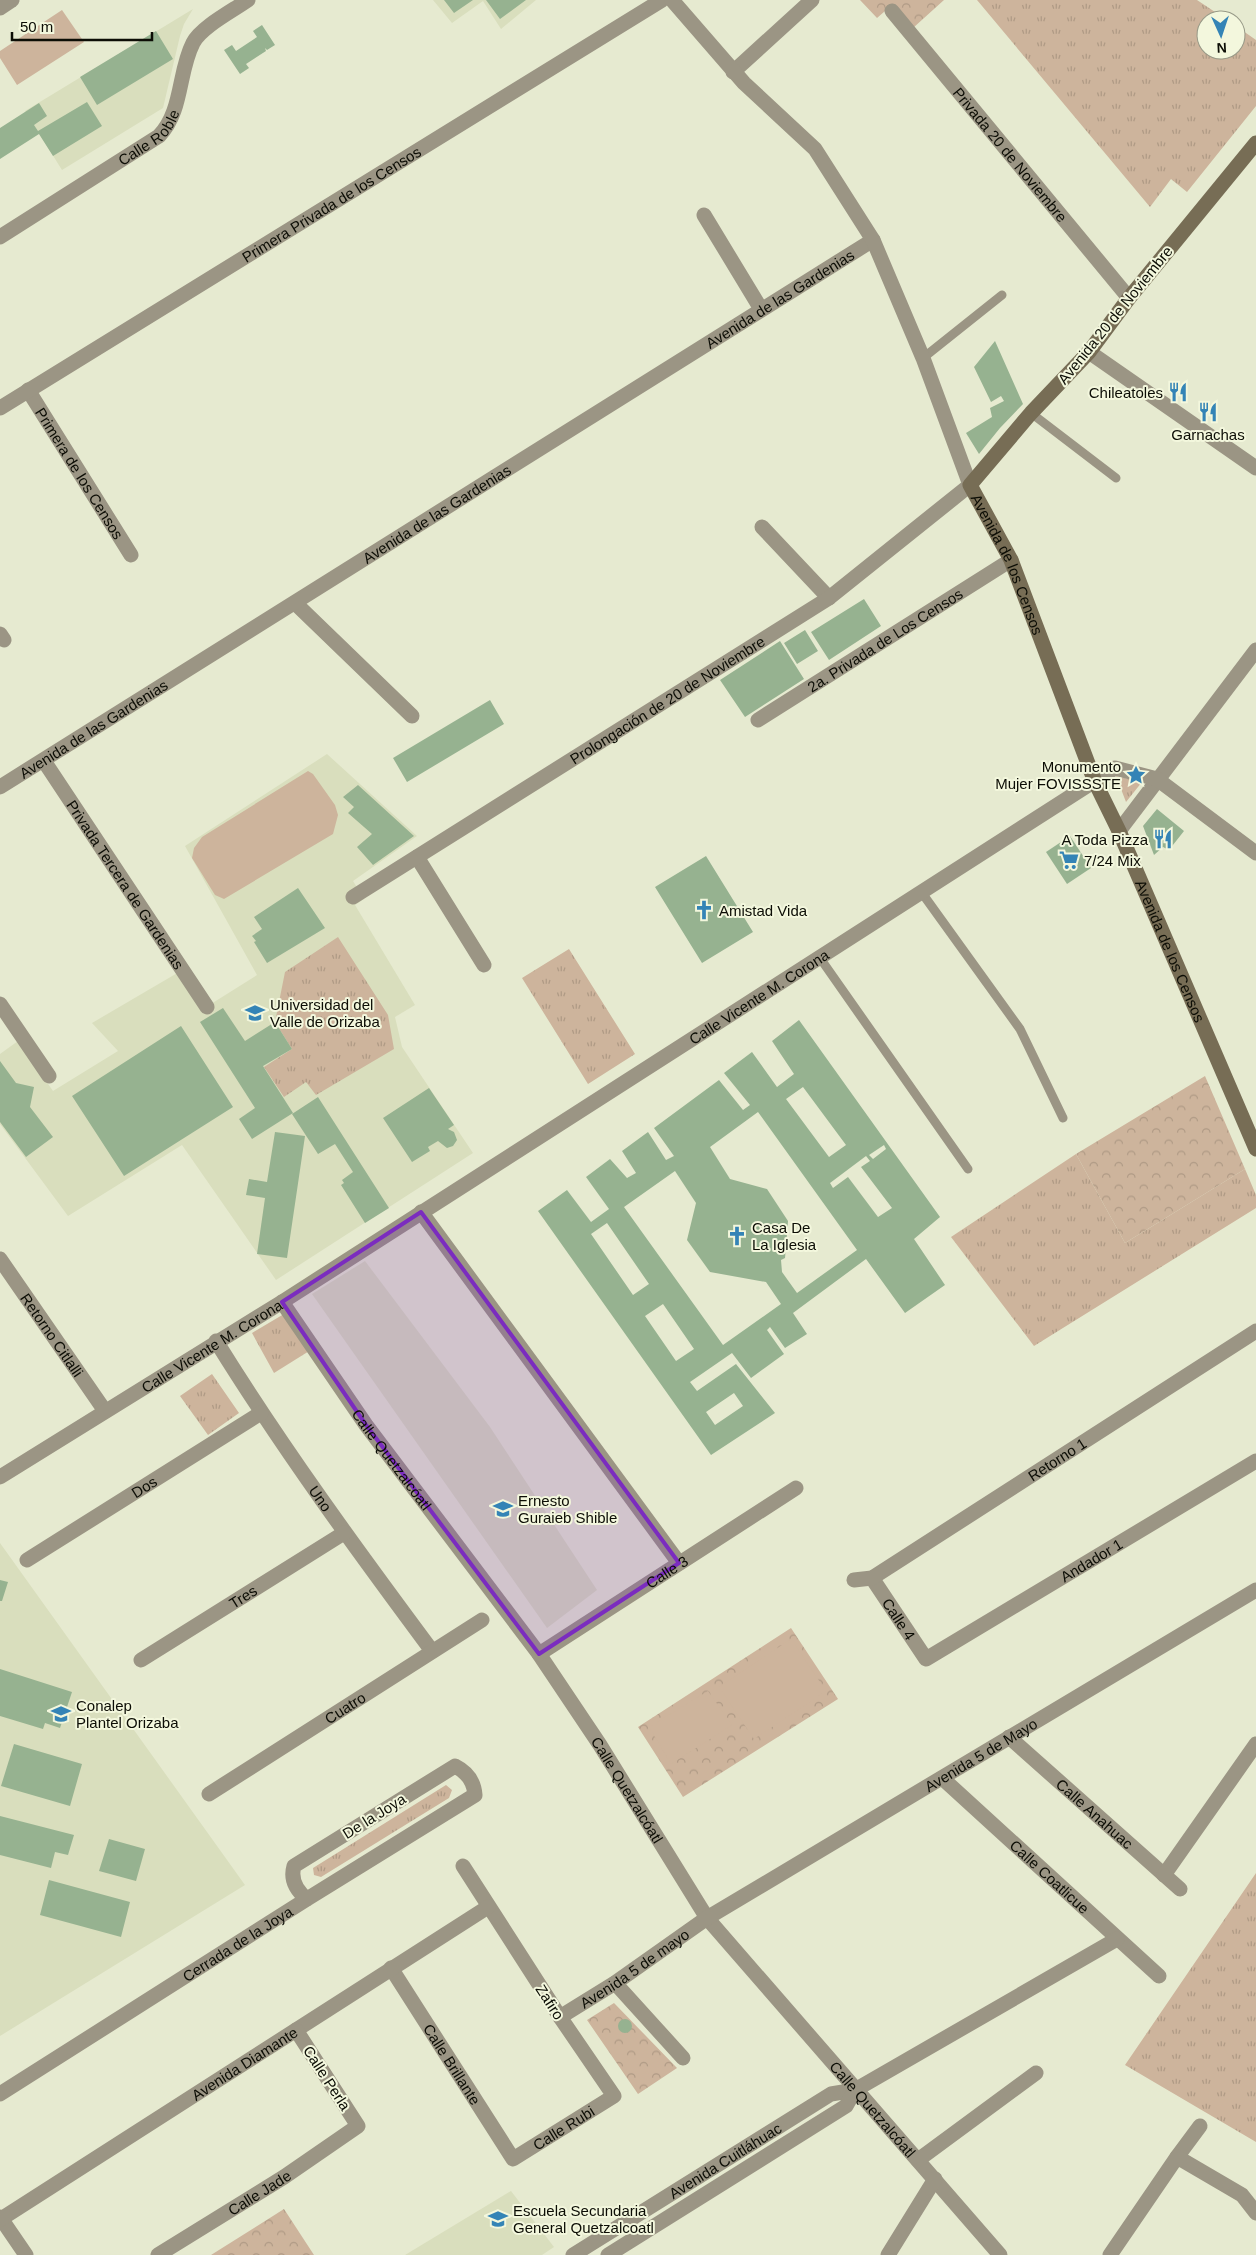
<svg xmlns="http://www.w3.org/2000/svg" width="1256" height="2255" viewBox="0 0 1256 2255" font-family="Arial,sans-serif">
<style>
.built{fill:#d9debd}
.grass{fill:url(#grass-tufts)}
.forest{fill:url(#forest-crowns)}
.pitch{fill:#cdb49c}
.building{fill:#96b290;fill-rule:evenodd}
.lines{fill:none;stroke-linecap:round;stroke-linejoin:round}
.lane{stroke:#9b9584;stroke-width:9}
.street{stroke:#9b9584;stroke-width:15}
.secondary{stroke:#776d55;stroke-width:15}
.marked{fill:#7b2cbf;fill-opacity:0.2;stroke:#7b2cbf;stroke-width:4;stroke-linejoin:round}
.labels{text-anchor:middle;dominant-baseline:central;stroke-width:4;stroke-linejoin:round;paint-order:stroke}
.street-label{font-size:15px;fill:#0c0d05;stroke:#f3f7dd}
.poi-label{font-size:15px;fill:#0c0d05;stroke:#f3f7dd;text-anchor:start}
</style>
<defs>
<pattern id="grass-tufts" width="24" height="20" patternUnits="userSpaceOnUse" patternTransform="scale(1.25)"><rect width="24" height="20" fill="#cdb49c"/><path d="M3 7l-1-3M5 7V3M7 7l1-3M15 17l-1-3M17 17v-4M19 17l1-3" fill="none" stroke="#af9a85"/></pattern>
<pattern id="forest-crowns" width="20" height="18" patternUnits="userSpaceOnUse" patternTransform="scale(1.25)"><rect width="20" height="18" fill="#cdb49c"/><path d="M2 6a3 3 0 1 1 6 0M12 15a3 3 0 1 1 6 0" fill="none" stroke="#af9a85"/></pattern>
</defs>
<rect width="100%" height="100%" fill="#e6ead0"/>
<path class="built" d="M433 0H536L501 29 483 1 452 23Z
M193 9 184 24 180 36 163 108 62 170 25 111Z
M327 754 417 836 353 881 364 899 355 905 415 1005 395 1017 402 1047 473 1153 276 1280 182 1145 68 1216 0 1124V1054L18 1041 53 1091 118 1051 92 1023 179 972 203 1009 257 975 185 846Z
M365 1261 490 1427 597 1590 547 1628 312 1294Z
M0 1543 245 1885 0 2036Z
M511 2191 554 2247 542 2255H405Z"/>
<path class="grass" d="M977 0H1197L1227 20H1206V50H1236V26L1256 40V106L1187 192 1171 179 1150 207Z
M1116 776 1142 782 1126 802Z
M338 937 388 1015 394 1049 316 1095 306 1082 284 1097 264 1067 292 1049 275 1022 285 972Z
M569 949 635 1054 588 1084 522 978Z
M1076 1154 1125 1243 1245 1169 1256 1195V1208L1034 1346 951 1237Z
M289 1311 314 1348 274 1373 252 1333Z
M212 1374 239 1413 208 1435 180 1396Z
M446 1785 452 1790 449 1798 321 1877 314 1875 313 1868Z
M1256 1873V2142L1125 2065Z"/>
<path class="forest" d="M860 0H944L913 28 892 5 877 18Z
M1205 1076 1245 1169 1125 1243 1076 1154Z
M791 1628 838 1699 683 1797 638 1727Z
M614 2003 677 2068 638 2094 587 2020Z
M284 2209 314 2255H211Z"/>
<path class="pitch" d="M62 10 84 42 17 85 0 58V51Z
M308 771 313 774 335 805 338 815 333 834 224 899 215 895 192 858 194 848 202 837Z
M791 1639 826 1691 754 1739 719 1687Z
M708 1691 732 1725 671 1764 649 1727Z"/>
<path class="building" d="M444 0H473L454 13Z
M486 0H526L500 19Z
M262 25 275 45 267 50 265 48 266 51 246 64 249 68 240 74 224 50 232 45 236 51 257 37 253 31Z
M156 31 173 59 97 105 80 77Z
M87 102 102 126 53 156 39 134 0 159V128L39 103 47 116 34 125 38 131Z
M995 341 1023 404 1000 428 979 454 966 433 992 417 990 408 1004 401 1001 396 991 402 974 367Z
M864 599 881 626 829 660 811 632Z
M805 630 818 651 797 664 784 643Z
M780 641 804 679 745 717 720 680Z
M490 700 504 724 407 782 393 758Z
M358 785 414 836 373 865 357 847 372 834 348 813 354 807 343 797Z
M1157 809 1184 831 1169 850 1163 847 1154 855 1143 826Z
M1070 836 1091 868 1067 884 1046 852Z
M706 856 753 932 702 963 655 887Z
M298 888 325 928 267 963 254 942 256 941 252 936 262 929 254 917Z
M223 1008 245 1041 275 1022 292 1049 263 1066 293 1113 252 1139 239 1119 255 1108 200 1022Z
M799 1020 940 1217 914 1239 945 1285 905 1313 866 1259 793 1313 807 1334 785 1348 770 1327 767 1330 784 1354 751 1378 732 1353 690 1382 697 1391 736 1364 775 1413 711 1455 538 1211 567 1190 591 1222 609 1209 586 1177 610 1159 627 1178 636 1173 622 1151 648 1132 666 1160 674 1156 654 1128 719 1080 743 1110 750 1105 724 1073 752 1052 777 1087 794 1074 772 1041ZM803 1087 846 1145 829 1157 786 1099ZM758 1112 857 1250 797 1293 782 1272 781 1260 785 1258 788 1221 767 1189 730 1179 710 1147ZM884 1145 886 1149 873 1159 869 1155ZM866 1156 870 1161 861 1167 892 1208 878 1217 848 1177 833 1188 830 1183ZM675 1171 696 1203 687 1240 710 1272 766 1282 781 1304 723 1345 624 1207ZM607 1223 649 1284 633 1295 591 1234ZM663 1304 694 1349 676 1361 645 1316ZM734 1393 743 1406 715 1425 706 1412Z
M181 1026 233 1107 124 1176 72 1096Z
M0 1061 16 1083 34 1087 30 1107 53 1137 26 1157 0 1122Z
M429 1088 454 1125 448 1129 454 1132 457 1140 453 1146 447 1148 438 1141 428 1147 430 1151 412 1162 383 1118Z
M318 1097 389 1208 365 1223 341 1185 344 1183 342 1180 353 1172 335 1144 318 1154 292 1114Z
M275 1132 305 1136 287 1258 257 1254 265 1198 246 1195 249 1179 267 1182Z
M0 1580 8 1582 2 1601H0Z
M0 1669 72 1692 60 1728 45 1723 43 1729 0 1716Z
M14 1744 82 1764 70 1806 1 1786Z
M0 1816 74 1835 68 1855 55 1852 51 1868 0 1855Z
M109 1839 145 1849 136 1881 99 1871Z
M49 1880 130 1902 121 1937 40 1915Z
M618 2026a7 7 0 1 1 14 0a7 7 0 1 1-14 0Z"/>
<g class="lines">
<path class="lane" d="M923 358 1002 295
M1031 413 1116 478
M922 893 1020 1029 1063 1118
M820 958 968 1169"/>
<g class="street">
<path d="M0 8 12 0"/>
<path id="s1" d="M892 11 1129 298"/>
<path d="M733 72 812 0"/>
<path d="M704 215 761 309"/>
<path id="s2" d="M0 237 159 136C183 111 178 72 193 43 201 27 234 10 248 0"/>
<path d="M1089 352 1256 468"/>
<path id="s3" d="M28 390 131 555"/>
<path id="s4" d="M0 408 662 0"/>
<path d="M762 527 829 598"/>
<path d="M295 603 412 716"/>
<path d="M0 634 4 640"/>
<path id="s5" d="M758 720 1011 560"/>
<path id="s6" d="M44 761 207 1007"/>
<path id="s7" d="M0 787 873 240"/>
<path d="M1119 831 1256 650"/>
<path d="M417 857 484 965"/>
<path id="s8" d="M353 897 829 598 970 485 923 358 873 240 815 149 744 83 672 0"/>
<path d="M0 1004 49 1076"/>
<path d="M421 1212 679 1563"/>
<path id="s9" d="M0 1259 105 1411"/>
<path id="s10" d="M282 1302 366 1425 539 1654 600 1745 707 1918 1000 2255"/>
<path id="s11" d="M216 1341C283 1449 357 1550 432 1651"/>
<path id="s12" d="M0 1477 282 1302 1115 768 1157 779 1256 853"/>
<path id="s13" d="M27 1560 261 1413"/>
<path id="s14" d="M872 1578 926 1659 1256 1461"/>
<path id="s15" d="M854 1580 872 1578 1256 1331"/>
<path id="s16" d="M539 1654 796 1488"/>
<path id="s17" d="M141 1660 344 1533"/>
<path id="s18" d="M1009 1737 1180 1889"/>
<path id="s19" d="M942 1778 1159 1976"/>
<path id="s20" d="M209 1794 482 1620"/>
<path d="M1164 1875 1256 1744"/>
<path id="s21" d="M391 1968 513 2159 614 2096 560 2017 463 1866"/>
<path d="M615 1983 683 2058"/>
<path id="s22" d="M560 2017 615 1983 707 1918 1256 1590"/>
<path id="s23" d="M0 2094 307 1899 475 1795C474 1782 467 1772 455 1766L294 1866C290 1880 297 1891 307 1899"/>
<path d="M1177 2157 1200 2126"/>
<path d="M918 2160 1036 2073"/>
<path d="M0 2217 26 2255"/>
<path id="s24" d="M1 2219 488 1907"/>
<path id="s25" d="M158 2255 284 2177 358 2126 296 2030"/>
<path id="s26" d="M573 2255 831 2094 855 2090 1117 1939"/>
<path d="M608 2255 846 2106 855 2090"/>
<path d="M888 2255 935 2179"/>
<path d="M1110 2255 1177 2157 1242 2195 1256 2213"/>
</g>
<path class="secondary" id="s27" d="M1256 143 1129 298 1089 352 1031 413 970 485 1011 560 1095 782 1119 831 1256 1149"/>
</g>
<path class="marked" d="M421 1212 679 1563 539 1654 366 1425 282 1302Z"/>
<defs>
<symbol id="restaurant-bare" viewBox="-9 -9 18 18"><path d="M-5-6h1v4h1v-4h1v4h1v-4h1v5L-1.5 .5V6h-2V.5L-5-1ZM5-6V6H3V1.5H1.5Q1.5-4 5-6Z" fill="#3484b6" stroke="#f3f7dd" stroke-width="2.5" paint-order="stroke"/></symbol>
<symbol id="sight-bare" viewBox="-9 -9 18 18"><path d="M0-6L1.8-2.2L6-1.7L2.9 1.2L3.7 5.4L0 3.3L-3.7 5.4L-2.9 1.2L-6-1.7L-1.8-2.2Z" fill="#3484b6" stroke="#f3f7dd" stroke-width="2.5" paint-order="stroke"/></symbol>
<symbol id="supermarket-bare" viewBox="-9 -9 18 18"><path d="M-6-5.5h2.5l.6 2H6L4.5 2H-2.5L-4.4-4H-6ZM-1.5 3.2a1.3 1.3 0 1 0 .1 0ZM3 3.2a1.3 1.3 0 1 0 .1 0Z" fill="#3484b6" stroke="#f3f7dd" stroke-width="2.5" paint-order="stroke"/></symbol>
<symbol id="church-bare" viewBox="-9 -9 18 18"><path d="M-1.2-6h2.4v3.5h3.3v2.4h-3.3V6h-2.4V-.1h-3.3v-2.4h3.3Z" fill="#3484b6" stroke="#f3f7dd" stroke-width="2.5" paint-order="stroke"/></symbol>
<symbol id="school-bare" viewBox="-9 -9 18 18"><path d="M0-5L7-2L0 1L-7-2ZM-4 1L0 2.5L4 1V4Q0 6-4 4Z" fill="#3484b6" stroke="#f3f7dd" stroke-width="2.5" paint-order="stroke"/></symbol>
</defs>
<g fill-rule="evenodd">
<use href="#restaurant-bare" x="1164" y="378" width="28" height="28"/>
<use href="#restaurant-bare" x="1194" y="398" width="28" height="28"/>
<use href="#sight-bare" x="1122" y="761" width="28" height="28"/>
<use href="#restaurant-bare" x="1149" y="825" width="28" height="28"/>
<use href="#supermarket-bare" x="1055" y="846" width="28" height="28"/>
<use href="#church-bare" x="690" y="896" width="28" height="28"/>
<use href="#school-bare" x="241" y="999" width="28" height="28"/>
<use href="#church-bare" x="723" y="1222" width="28" height="28"/>
<use href="#school-bare" x="489" y="1495" width="28" height="28"/>
<use href="#school-bare" x="47" y="1700" width="28" height="28"/>
<use href="#school-bare" x="484" y="2205" width="28" height="28"/>
</g>
<g class="labels">
<g class="street-label">
<text stroke="none"><textPath href="#s2" startOffset="180">Calle Roble</textPath></text>
<text stroke="none"><textPath href="#s1" startOffset="186">Privada 20 de Noviembre</textPath></text>
<text stroke="none"><textPath href="#s4" startOffset="389">Primera Privada de los Censos</textPath></text>
<text stroke="none"><textPath href="#s7" startOffset="920">Avenida de las Gardenias</textPath></text>
<text transform="translate(1115 315) rotate(-51)">Avenida 20 de Noviembre</text>
<text stroke="none"><textPath href="#s3" startOffset="98">Primera de los Censos</textPath></text>
<text stroke="none"><textPath href="#s7" startOffset="515">Avenida de las Gardenias</textPath></text>
<text stroke="none"><textPath href="#s27" startOffset="534">Avenida de los Censos</textPath></text>
<text stroke="none"><textPath href="#s5" startOffset="150">2a. Privada de Los Censos</textPath></text>
<text stroke="none"><textPath href="#s8" startOffset="371">Prolongación de 20 de Noviembre</textPath></text>
<text stroke="none"><textPath href="#s7" startOffset="110">Avenida de las Gardenias</textPath></text>
<text stroke="none"><textPath href="#s6" startOffset="148">Privada Tercera de Gardenias</textPath></text>
<text stroke="none"><textPath href="#s27" startOffset="954">Avenida de los Censos</textPath></text>
<text stroke="none"><textPath href="#s12" startOffset="898">Calle Vicente M. Corona</textPath></text>
<text stroke="none"><textPath href="#s9" startOffset="92">Retorno Citlalli</textPath></text>
<text stroke="none"><textPath href="#s12" startOffset="249">Calle Vicente M. Corona</textPath></text>
<text stroke="none"><textPath href="#s15" startOffset="238">Retorno 1</textPath></text>
<text stroke="none"><textPath href="#s10" startOffset="192">Calle Quetzalcóatl</textPath></text>
<text stroke="none"><textPath href="#s13" startOffset="138">Dos</textPath></text>
<text stroke="none"><textPath href="#s11" startOffset="189">Uno</textPath></text>
<text stroke="none"><textPath href="#s14" startOffset="290">Andador 1</textPath></text>
<text stroke="none"><textPath href="#s16" startOffset="152">Calle 3</textPath></text>
<text stroke="none"><textPath href="#s17" startOffset="120">Tres</textPath></text>
<text stroke="none"><textPath href="#s14" startOffset="49">Calle 4</textPath></text>
<text stroke="none"><textPath href="#s20" startOffset="161">Cuatro</textPath></text>
<text stroke="none"><textPath href="#s22" startOffset="496">Avenida 5 de Mayo</textPath></text>
<text stroke="none"><textPath href="#s10" startOffset="598">Calle Quetzalcóatl</textPath></text>
<text stroke="none"><textPath href="#s18" startOffset="115">Calle Anahuac</textPath></text>
<text transform="translate(374 1816) rotate(-32)">De la Joya</text>
<text stroke="none"><textPath href="#s19" startOffset="146">Calle Coatlicue</textPath></text>
<text stroke="none"><textPath href="#s23" startOffset="281">Cerrada de la Joya</textPath></text>
<text stroke="none"><textPath href="#s22" startOffset="89">Avenida 5 de mayo</textPath></text>
<text transform="translate(550 2002) rotate(57)">Zafiro</text>
<text stroke="none"><textPath href="#s24" startOffset="289">Avenida Diamante</textPath></text>
<text stroke="none"><textPath href="#s21" startOffset="114">Calle Brillante</textPath></text>
<text transform="translate(327 2078) rotate(57)">Calle Perla</text>
<text stroke="none"><textPath href="#s10" startOffset="1002">Calle Quetzalcóatl</textPath></text>
<text stroke="none"><textPath href="#s21" startOffset="286">Calle Rubi</textPath></text>
<text stroke="none"><textPath href="#s26" startOffset="179">Avenida Cuitláhuac</textPath></text>
<text stroke="none"><textPath href="#s25" startOffset="119">Calle Jade</textPath></text>
</g>
<g class="poi-label">
<text x="1163" y="392" text-anchor="end">Chileatoles</text>
<text x="1208" y="434" text-anchor="middle">Garnachas</text>
<text x="1121" y="766" text-anchor="end">Monumento<tspan x="1121" dy="17">Mujer FOVISSSTE</tspan></text>
<text x="1148" y="839" text-anchor="end">A Toda Pizza</text>
<text x="1084" y="860">7/24 Mix</text>
<text x="719" y="910">Amistad Vida</text>
<text x="270" y="1004">Universidad del<tspan x="270" dy="17">Valle de Orizaba</tspan></text>
<text x="752" y="1227">Casa De<tspan x="752" dy="17">La Iglesia</tspan></text>
<text x="518" y="1500">Ernesto<tspan x="518" dy="17">Guraieb Shible</tspan></text>
<text x="76" y="1705">Conalep<tspan x="76" dy="17">Plantel Orizaba</tspan></text>
<text x="513" y="2210">Escuela Secundaria<tspan x="513" dy="17">General Quetzalcoatl</tspan></text>
</g>
</g>
<g transform="translate(1221 35) rotate(177)"><circle r="24" fill="#f3f7dd" stroke="#979987"/>
<path d="M0-4L9 19L0 12L-9 19Z" fill="#3484b6"/>
<text y="-8" font-size="14" font-weight="bold" text-anchor="middle" fill="#0c0d05">N</text>
</g>
<path d="M12 32v8h140v-8" fill="none" stroke="#0c0d05" stroke-width="2.5"/>
<text x="20" y="32" font-size="15" fill="#0c0d05" stroke="#f3f7dd" stroke-width="4" paint-order="stroke">50 m</text>
</svg>
